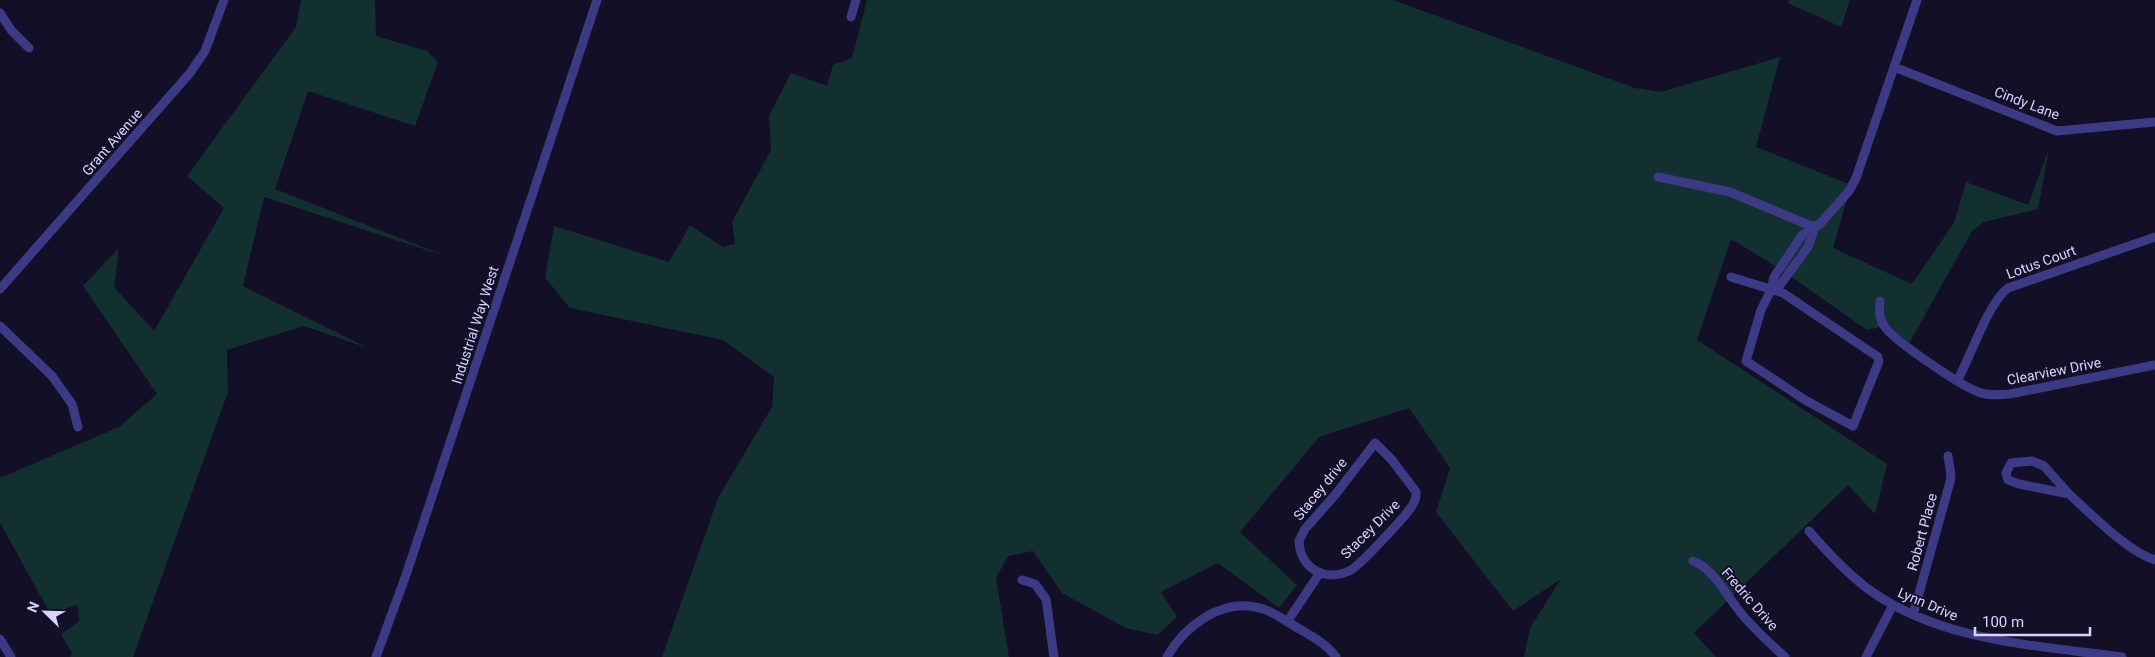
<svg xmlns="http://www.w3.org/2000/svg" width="2155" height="657" viewBox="0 0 2155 657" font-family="Roboto,sans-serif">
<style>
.green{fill:#12302f}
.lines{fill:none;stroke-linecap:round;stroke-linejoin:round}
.minor{stroke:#3d3a85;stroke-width:9}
.labels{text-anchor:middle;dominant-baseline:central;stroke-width:4;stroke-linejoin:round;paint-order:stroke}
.street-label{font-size:14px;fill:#d9d4ff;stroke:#130f26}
</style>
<rect width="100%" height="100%" fill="#130f26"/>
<path class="green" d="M301 0H375L376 36 427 51 438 62 415 126 308 91 275 189 448 257 264 197 243 286 368 348 304 326 227 350 228 392 133 657H70L72 653 61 634 79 622 78 605 50 613 0 523V478L119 427 157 394 83 286 119 248 114 287 154 331 224 208 187 176 296 27Z
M867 0H1393L1635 88 1661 92 1780 57 1756 147 1851 185 1833 248 1912 284 1954 223 1966 182 2028 205 2049 149 2038 209 1984 222 1972 231 1906 349 1881 327 1867 330 1783 271 1731 239 1697 340 1887 464 1875 514 1848 485 1694 633 1716 657H1524L1530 628 1561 579 1513 611 1436 512 1450 468 1409 408 1319 437 1240 532 1297 585 1279 608 1218 563 1161 592 1177 617 1157 635 1126 628 1062 593 1033 551 1008 556 996 578 1009 657H662L718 498 772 407 774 377 723 340 570 308 545 278 554 226 669 262 690 225 723 247 735 244 732 222 771 150 769 116 791 73 827 86 833 65 852 58Z
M1789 0H1850L1841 27 1788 3Z"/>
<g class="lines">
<path class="minor" d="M0 13 11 30 29 48
M851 17 856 0
M1894 67 2057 131 2155 122
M1658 177 1730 192 1811 226 1819 225 1849 191 1856 178 1917 0
M1813 230 1803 234 1774 277 1771 290 1780 285 1808 247 1815 227
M1731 277 1783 293 1878 357 1879 361 1853 426 1805 400 1746 361 1761 310 1771 290
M0 289 190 73 205 51 224 0
M1880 301C1879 311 1879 319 1885 327 1893 340 1960 385 1976 391 1986 396 1999 395 2010 394L2155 365
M0 326 52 376 72 404 78 427
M1957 381C1971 356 1988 303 2008 288L2155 237
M1375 443 1392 460 1416 492C1417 497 1415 501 1412 506 1405 517 1361 564 1351 570 1326 583 1300 569 1299 541L1305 529 1335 495Z
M2032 461 2044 466 2069 494 2019 484 2008 480 2006 473 2011 463Z
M2069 494C2091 514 2128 552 2155 560
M1809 531C1827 552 1846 572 1868 589 1941 642 2036 645 2122 657
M1693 561C1713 567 1731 603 1745 618 1758 632 1771 645 1785 657
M1022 580 1035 584 1046 599 1054 657
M1913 615 1950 482 1951 475 1948 456
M1287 622 1319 574
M0 639 11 657
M376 657 406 575 597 0
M1167 657C1184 627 1219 600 1255 607 1270 609 1284 620 1296 627 1311 636 1326 643 1336 657
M1866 657 1893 605"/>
</g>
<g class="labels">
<g class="street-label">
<text transform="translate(2027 103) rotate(21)">Cindy Lane</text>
<text transform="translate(112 142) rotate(-49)">Grant Avenue</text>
<text transform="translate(2041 262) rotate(-20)">Lotus Court</text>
<text transform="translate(475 325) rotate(-72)">Industrial Way West</text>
<text transform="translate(2054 371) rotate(-11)">Clearview Drive</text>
<text transform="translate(1320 489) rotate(-51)">Stacey drive</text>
<text transform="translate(1370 529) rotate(-45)">Stacey Drive</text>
<text transform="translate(1922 532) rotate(-75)">Robert Place</text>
<text transform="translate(1750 599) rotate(49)">Fredric Drive</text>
<text transform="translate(1928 604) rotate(23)">Lynn Drive</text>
</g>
</g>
<g transform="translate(45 612) rotate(293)" stroke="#130f26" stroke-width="4" paint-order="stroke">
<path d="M0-4L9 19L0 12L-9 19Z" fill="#d9d4ff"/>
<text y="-8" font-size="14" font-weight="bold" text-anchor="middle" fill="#d9d4ff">N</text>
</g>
<path d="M1975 627v8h115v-8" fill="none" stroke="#d9d4ff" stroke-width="2.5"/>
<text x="1982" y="627" font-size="15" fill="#d9d4ff" stroke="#130f26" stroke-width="4" paint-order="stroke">100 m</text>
</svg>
